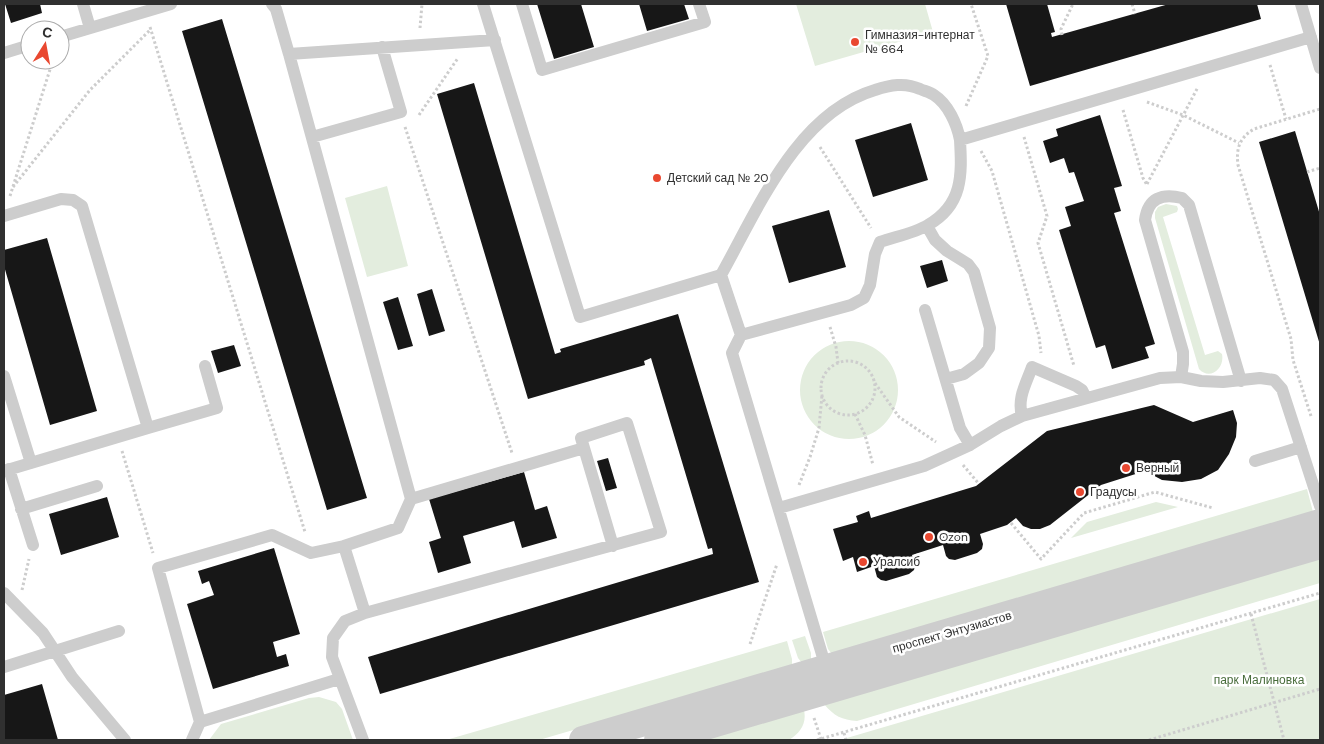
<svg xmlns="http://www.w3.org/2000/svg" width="1324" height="744" viewBox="0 0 1324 744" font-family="'DM Sans',sans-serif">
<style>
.green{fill:#e3edde}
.building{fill:#171717}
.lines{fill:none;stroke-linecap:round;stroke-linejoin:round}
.path{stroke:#cdcdcd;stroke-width:3;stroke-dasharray:2.5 2.5;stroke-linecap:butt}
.service{stroke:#cdcdcd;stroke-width:12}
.tertiary{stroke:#cdcdcd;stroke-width:28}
.poi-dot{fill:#e94830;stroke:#fff;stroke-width:2}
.labels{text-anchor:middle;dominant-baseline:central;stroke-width:5;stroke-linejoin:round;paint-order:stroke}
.poi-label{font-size:12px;fill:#303030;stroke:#fff;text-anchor:start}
.street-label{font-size:12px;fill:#303030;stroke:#fff}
.park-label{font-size:12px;fill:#496d3c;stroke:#fff}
</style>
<rect width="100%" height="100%" fill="#fff"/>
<path class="green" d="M796 4H925L933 32 815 66Z
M387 186 408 266 367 277 345 198Z
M1166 204 1177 206 1178 209 1177 212 1163 217 1205 355 1218 351 1222 354C1225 368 1210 381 1199 369L1155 218V212L1158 207Z
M800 390a49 49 0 1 1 98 0a49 49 0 1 1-98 0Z
M1307 489 1313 512 832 654 828 649 823 632Z
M1156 502 1178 507 1071 538 1087 522Z
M1320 557V583L857 721C842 720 834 716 824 704Z
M1320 599V740H840Z
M805 636 811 653V661L802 663 798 658 792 640Z
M787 641 792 659V666L539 740H446Z
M319 697 336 702 342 709 353 740H209L221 724 309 698Z
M804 710C807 724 800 733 789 740H701Z"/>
<path class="building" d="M5 4H40L42 13 11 23Z
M537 4H581L594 47 554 59Z
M639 4H684L689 19 647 31Z
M1006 4H1047L1055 32 1051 33 1052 37 1169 4H1257L1261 19 1030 86Z
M222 19 367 498 327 510 182 31Z
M474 83 555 354 561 352 560 349 678 314 759 582 380 694 368 657 713 554 712 548 708 549 651 358 644 361 645 365 528 399 437 94Z
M1100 115 1122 186 1114 188 1121 211 1114 213 1155 344 1145 347 1149 358 1112 369 1105 345 1096 348 1059 230 1071 226 1065 207 1084 201 1074 172 1069 173 1064 158 1050 163 1043 141 1058 136 1056 129Z
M911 123 928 180 873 197 855 140Z
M1295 131 1320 215V345L1259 142Z
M829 210 846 267 789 283 772 226Z
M47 238 97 411 50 425 4 266V250Z
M942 260 948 281 927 288 920 266Z
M432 289 445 331 429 336 417 294Z
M398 297 413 346 398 350 383 302Z
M234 345 241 366 218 373 211 351Z
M1154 405 1193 422 1233 410 1237 423 1236 437 1229 454 1218 470 1201 479 1182 482 1162 480 1145 471 1101 485 1050 525 1040 529H1031L1023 526 1016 518 1007 525 980 534 983 544 982 549 977 553 955 560 949 559 946 556 943 545 912 555 915 565 914 570 909 574 886 581 881 580 877 577 874 566 857 572 853 557 843 561 833 529 858 522 856 516 869 511 871 518 976 486 1047 431Z
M608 458 617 488 606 491 597 461Z
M524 472 535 510 547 506 557 538 522 548 514 521 463 536 471 563 438 573 429 542 441 538 429 499Z
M107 497 119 537 61 555 49 514Z
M274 548 300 634 273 642 277 657 286 654 289 666 213 689 187 604 214 595 209 581 202 584 198 571Z
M42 684 58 740H4V695Z"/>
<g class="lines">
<path class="path" d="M1132 4 1135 14
M150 27 305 532
M420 28 422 4
M1062 35 1061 29 1073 4
M1270 65 1286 119
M1147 102 1183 115 1239 143
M966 106 988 56 971 4
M1123 110 1143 178 1147 185
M419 115 458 58
M405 127 512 453
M1024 137 1047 216 1038 243 1074 366
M820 147 871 228
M981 151 992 171 1039 336 1041 353
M1307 172 1320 168
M1147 184 1198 87
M13 187 90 90 151 29
M10 196 53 60
M830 327 836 347 838 363
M821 388a27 27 0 1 1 54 0a27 27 0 1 1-54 0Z
M875 383 899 417 936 442
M855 414 865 435 873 465
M1311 416 1293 360 1291 339 1238 165C1236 149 1239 138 1254 129L1320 109
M122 451 153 553
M963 465 979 484
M799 485 810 457 819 428 822 395
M1011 523 1041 559 1084 513 1155 492 1213 508
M22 590 29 559
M1251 614 1284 740
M750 644 777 564
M814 718 821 739
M844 733 846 740
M817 740 1320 593
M1149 740 1320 689"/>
<path class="service" d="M83 4 90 28
M272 4 276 9 289 54 495 40
M483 4 580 317 721 275C758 209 797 113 875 90 890 85 905 82 920 89 924 91 930 92 934 95 948 104 957 124 960 140L1311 37
M522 4 542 70 705 22 699 4
M1301 4 1320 68
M60 37 171 4
M4 53 30 45
M289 54 411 499 398 528 344 546 365 613 345 621 333 638 332 657 363 740
M312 137 401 112 382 47
M4 216 61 199 73 200 82 206 148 428 4 471
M927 226 935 240 947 251 968 264 974 272 990 328 989 348 979 363 964 374 946 379
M721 275 741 335 732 353 827 671
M925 310 960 428 970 445
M741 335 851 305 864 298 870 285 875 254 880 242C894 237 915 233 928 225 963 205 962 175 960 140
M4 376 31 463
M1181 377 1183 364V352L1145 220C1148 198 1162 193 1182 198L1189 205 1241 381
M1022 416C1017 398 1026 384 1032 367L1076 386 1082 390 1086 398
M148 428 217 408 205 366
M584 448 613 546
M1255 461 1301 447
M9 469 33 545
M779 508 924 466 970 445 1001 426 1022 416 1160 378 1181 377 1201 381 1223 382 1260 378 1274 380 1282 389 1320 506
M21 509 97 486
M4 593 43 633 72 677 125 740
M365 613 661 532 627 423 581 438 584 448 411 499
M4 667 119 631
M200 722 158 568 272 535 311 553 344 546
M192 740 200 722 339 679"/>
<path class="tertiary" d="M583 740 1320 523
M658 740 1320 545"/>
</g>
<g class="poi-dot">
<circle cx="855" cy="42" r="5"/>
<circle cx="657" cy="178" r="5"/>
<circle cx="1126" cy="468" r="5"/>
<circle cx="1080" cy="492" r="5"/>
<circle cx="929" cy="537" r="5"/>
<circle cx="863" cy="562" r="5"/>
</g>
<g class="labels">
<g class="poi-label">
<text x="865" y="35">Гимназия-интернат<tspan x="865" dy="14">№ 664</tspan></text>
<text x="667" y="178">Детский сад № 20</text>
<text x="1136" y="468">Верный</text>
<text x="1090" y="492">Градусы</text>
<text x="939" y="537">Ozon</text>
<text x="873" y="562">Уралсиб</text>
</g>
<g class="street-label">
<text transform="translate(952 632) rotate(-16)">проспект Энтузиастов</text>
</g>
<g class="park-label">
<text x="1259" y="680">парк Малиновка</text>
</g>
</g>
<rect width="1324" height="744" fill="none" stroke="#303030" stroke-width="10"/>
<g transform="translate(45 45) rotate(11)"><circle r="24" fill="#ffffff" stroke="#acacac"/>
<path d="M0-4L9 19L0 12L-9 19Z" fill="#e94830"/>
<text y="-8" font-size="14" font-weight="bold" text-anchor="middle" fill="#303030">С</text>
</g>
</svg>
